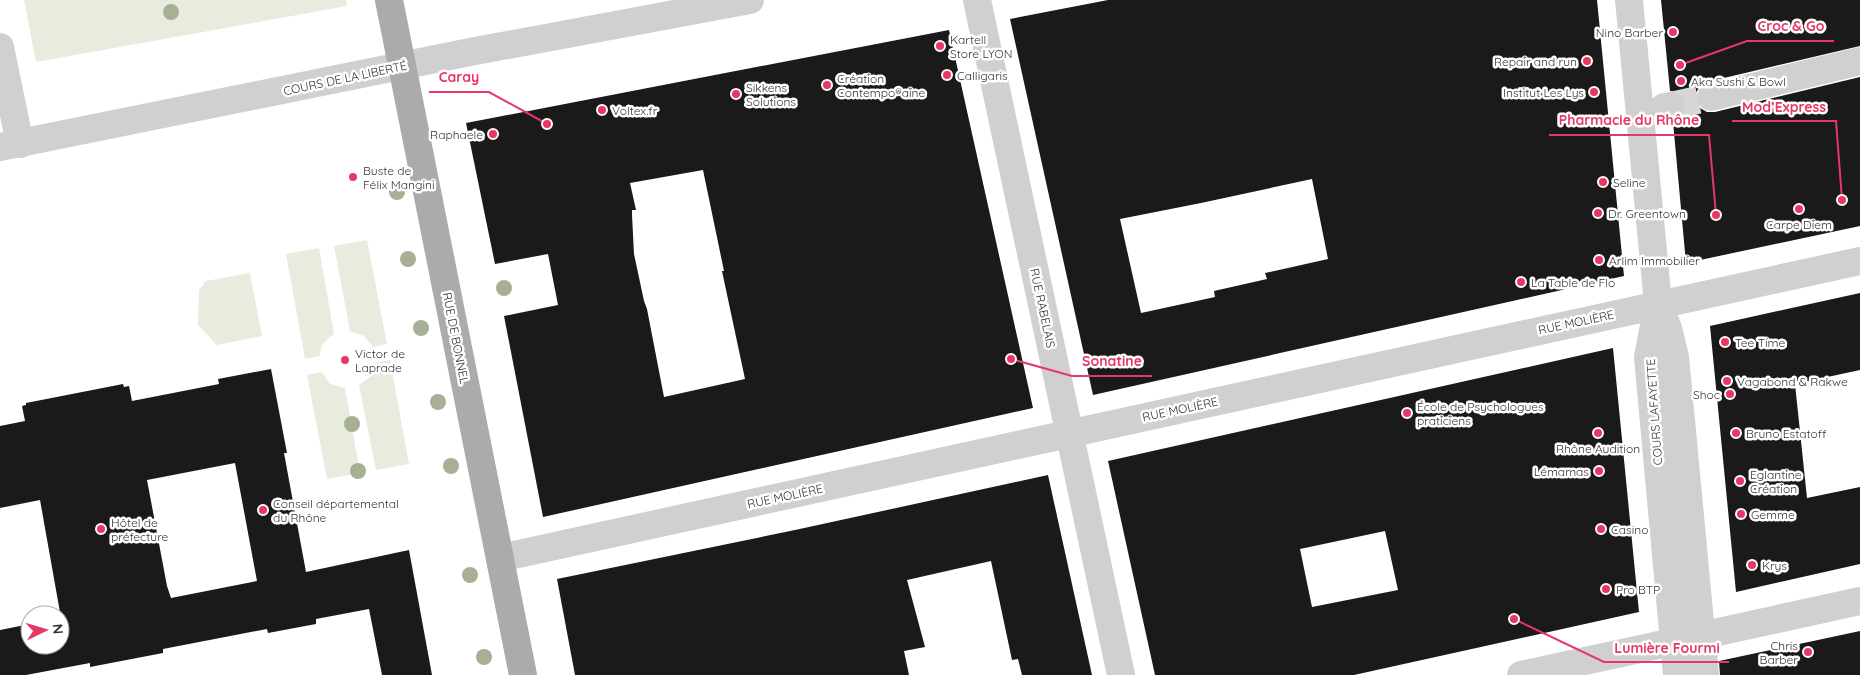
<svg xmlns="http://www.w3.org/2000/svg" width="1860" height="675" viewBox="0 0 1860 675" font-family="Quicksand,sans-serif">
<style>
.green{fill:#e8ecde}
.building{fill:#1a1a1a;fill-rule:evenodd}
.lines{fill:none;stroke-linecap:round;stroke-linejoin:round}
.minor-tunnel{stroke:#d6d6d6;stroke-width:28;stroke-dasharray:28 14;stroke-linecap:butt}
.minor{stroke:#d0d0d0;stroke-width:28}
.major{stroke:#ababab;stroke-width:28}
.tree{fill:#a7b095}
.poi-dot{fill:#e73765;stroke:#fff;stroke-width:2}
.labels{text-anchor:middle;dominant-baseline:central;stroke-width:5;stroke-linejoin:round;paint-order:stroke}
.poi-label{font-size:12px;fill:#333;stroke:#fff;text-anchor:start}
.street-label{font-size:12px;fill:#333;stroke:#fff}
.leader{fill:none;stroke:#e73765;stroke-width:2}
.callout-dot{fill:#e73765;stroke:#fff;stroke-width:2}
.callout-label{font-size:14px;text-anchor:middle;font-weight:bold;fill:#e73765;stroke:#fff;stroke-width:5;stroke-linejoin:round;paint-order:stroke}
</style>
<rect width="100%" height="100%" fill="#fff"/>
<path class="green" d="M24 0H346L347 6 36 62Z
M367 240 387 344 373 347 364 336 350 331 334 246Z
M319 248 334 334C326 340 320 345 320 356L305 359 286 254Z
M250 273 262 336 217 345 198 325 199 290 206 281Z
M390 360 409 464 376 470 359 385 371 376 375 363Z
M322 372 330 384 345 388 360 473 327 479 307 375Z"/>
<path class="building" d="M1108 0H1597L1624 276 1093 395 1010 19ZM1312 179 1328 259 1265 273 1267 279 1214 291 1215 297 1141 313 1120 219 1201 203Z
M1661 0H1860V46L1707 82 1700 86 1696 93V100L1700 108 1707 112H1715L1860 77V226L1686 263 1673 122 1681 118 1686 111V104L1683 96 1677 92 1670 91Z
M949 30 1033 408 543 517 504 316 558 305 548 254 495 264 466 123ZM703 170 724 271H722L745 379 664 397 647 309 644 301 634 254 632 215V210H636L630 183Z
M1860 293V370L1795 384 1807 498 1860 487V564L1736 592 1710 326Z
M1613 348 1639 612 1354 675H1155L1108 461ZM1385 531 1398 590 1312 607 1300 549Z
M271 369 287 453H284L306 572 409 550 432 675H382L369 609 316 619V624L268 633 267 629 163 649V653L90 667V663L26 675H0V630L30 624V645H60L61 618 40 500 0 508V426L25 421 22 406 26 405V403L123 384 124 387 129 386 132 401 219 384 218 379ZM235 463 257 581 171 598 167 586 147 480Z
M1048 475 1092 675H1022L1018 659 1012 660 991 561 907 580 925 647 904 651 909 675H575L557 579 795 530Z
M1860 631V675H1720L1719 661Z"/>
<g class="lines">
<path class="minor-tunnel" d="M1671 106 1711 97"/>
<path class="minor" d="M977 0 1121 675
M1629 0 1658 304 1648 357 1677 675
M0 47 20 144
M1711 97 1860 61
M1664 107 1671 106
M0 147 470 52 750 0
M1658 305 1668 328 1675 357 1705 675
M500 558 1860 261
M1521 675 1860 601"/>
<path class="major" d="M389 0 523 675"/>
</g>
<g class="tree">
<circle cx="171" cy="12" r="8"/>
<circle cx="397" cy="192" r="8"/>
<circle cx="408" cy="259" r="8"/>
<circle cx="504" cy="288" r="8"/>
<circle cx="421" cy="328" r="8"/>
<circle cx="438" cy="402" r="8"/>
<circle cx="352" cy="424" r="8"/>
<circle cx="451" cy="466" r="8"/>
<circle cx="358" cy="471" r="8"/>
<circle cx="470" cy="575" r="8"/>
<circle cx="484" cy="657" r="8"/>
</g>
<g class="poi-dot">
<circle cx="1673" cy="32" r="5"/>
<circle cx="940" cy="46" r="5"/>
<circle cx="1587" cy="61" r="5"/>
<circle cx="947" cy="75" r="5"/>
<circle cx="1681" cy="81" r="5"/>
<circle cx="827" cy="85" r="5"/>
<circle cx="1594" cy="92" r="5"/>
<circle cx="736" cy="94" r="5"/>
<circle cx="602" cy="110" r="5"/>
<circle cx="493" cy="134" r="5"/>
<circle cx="353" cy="177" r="5"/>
<circle cx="1603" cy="182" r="5"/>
<circle cx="1799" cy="209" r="5"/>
<circle cx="1598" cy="213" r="5"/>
<circle cx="1599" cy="260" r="5"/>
<circle cx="1521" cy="282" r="5"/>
<circle cx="1725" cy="342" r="5"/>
<circle cx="345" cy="360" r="5"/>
<circle cx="1727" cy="381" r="5"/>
<circle cx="1730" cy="394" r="5"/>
<circle cx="1407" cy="413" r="5"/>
<circle cx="1598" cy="433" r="5"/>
<circle cx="1736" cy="433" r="5"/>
<circle cx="1599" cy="471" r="5"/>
<circle cx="1740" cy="481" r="5"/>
<circle cx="263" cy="510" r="5"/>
<circle cx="1741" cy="514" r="5"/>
<circle cx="101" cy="529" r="5"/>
<circle cx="1601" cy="529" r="5"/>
<circle cx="1752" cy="565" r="5"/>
<circle cx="1606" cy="589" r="5"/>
<circle cx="1808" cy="652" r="5"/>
</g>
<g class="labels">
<g class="poi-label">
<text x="1663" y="32" text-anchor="end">Nino Barber</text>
<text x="950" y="39">Kartell<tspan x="950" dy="14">Store LYON</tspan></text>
<text x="1577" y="61" text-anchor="end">Repair and run</text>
<text x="957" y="75">Calligaris</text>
<text x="837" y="78">Création<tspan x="837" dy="14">Contempo®aine</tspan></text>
<text x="1691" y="81">Aka Sushi &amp; Bowl</text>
<text x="746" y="87">Sikkens<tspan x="746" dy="14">Solutions</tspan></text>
<text x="1584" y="92" text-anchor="end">Institut Les Lys</text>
<text x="612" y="110">Voltex.fr</text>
<text x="483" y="134" text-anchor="end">Raphaele</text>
<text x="363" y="170">Buste de<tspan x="363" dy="14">Félix Mangini</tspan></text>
<text x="1613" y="182">Seline</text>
<text x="1608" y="213">Dr. Greentown</text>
<text x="1799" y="224" text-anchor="middle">Carpe Diem</text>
<text x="1609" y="260">Arlim Immobilier</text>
<text x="1531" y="282">La Table de Flo</text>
<text x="1735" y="342">Tee Time</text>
<text x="355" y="353">Victor de<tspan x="355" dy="14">Laprade</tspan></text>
<text x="1737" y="381">Vagabond &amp; Rakwe</text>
<text x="1720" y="394" text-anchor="end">Shoc</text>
<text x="1417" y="406">École de Psychologues<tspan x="1417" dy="14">praticiens</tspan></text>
<text x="1746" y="433">Bruno Estatoff</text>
<text x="1598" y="448" text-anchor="middle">Rhône Audition</text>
<text x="1589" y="471" text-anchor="end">Lémamas</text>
<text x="1750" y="474">Eglantine<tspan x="1750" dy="14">Création</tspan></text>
<text x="273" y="503">Conseil départemental<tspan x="273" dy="14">du Rhône</tspan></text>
<text x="1751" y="514">Gemme</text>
<text x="111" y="522">Hôtel de<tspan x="111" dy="14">préfecture</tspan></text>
<text x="1611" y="529">Casino</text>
<text x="1762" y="565">Krys</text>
<text x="1616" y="589">Pro BTP</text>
<text x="1798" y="645" text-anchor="end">Chris<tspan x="1798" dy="14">Barber</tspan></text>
</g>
<g class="street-label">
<text transform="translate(345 78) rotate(-12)">COURS DE LA LIBERTÉ</text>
<text transform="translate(1043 308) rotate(78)">RUE RABELAIS</text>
<text transform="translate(1576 322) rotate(-12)">RUE MOLIÈRE</text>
<text transform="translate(456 338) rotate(79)">RUE DE BONNEL</text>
<text transform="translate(1180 409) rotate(-12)">RUE MOLIÈRE</text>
<text transform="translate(1654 412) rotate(-94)">COURS LAFAYETTE</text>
<text transform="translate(785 496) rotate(-12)">RUE MOLIÈRE</text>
</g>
</g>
<path class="leader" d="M1680 65L1747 41H1834M547 124L489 92H429M1842 200L1836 121H1732M1716 215L1709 135H1549M1011 359L1072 376H1152M1514 619L1604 662H1729"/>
<g class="callout-dot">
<circle cx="1680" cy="65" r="5"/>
<circle cx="547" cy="124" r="5"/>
<circle cx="1842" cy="200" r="5"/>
<circle cx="1716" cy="215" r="5"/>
<circle cx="1011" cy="359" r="5"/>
<circle cx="1514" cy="619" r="5"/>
</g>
<g class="callout-label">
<text x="1791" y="31">Croc &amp; Go</text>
<text x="459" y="82">Caray</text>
<text x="1784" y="112">Mod’Express</text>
<text x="1629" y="125">Pharmacie du Rhône</text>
<text x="1112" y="366">Sonatine</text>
<text x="1667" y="653">Lumière Fourmi</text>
</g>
<g transform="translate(45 630) rotate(85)"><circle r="24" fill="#ffffff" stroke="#adadad"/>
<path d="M0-4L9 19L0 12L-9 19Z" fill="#e73765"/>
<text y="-8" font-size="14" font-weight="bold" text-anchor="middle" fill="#333333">N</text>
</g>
</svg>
